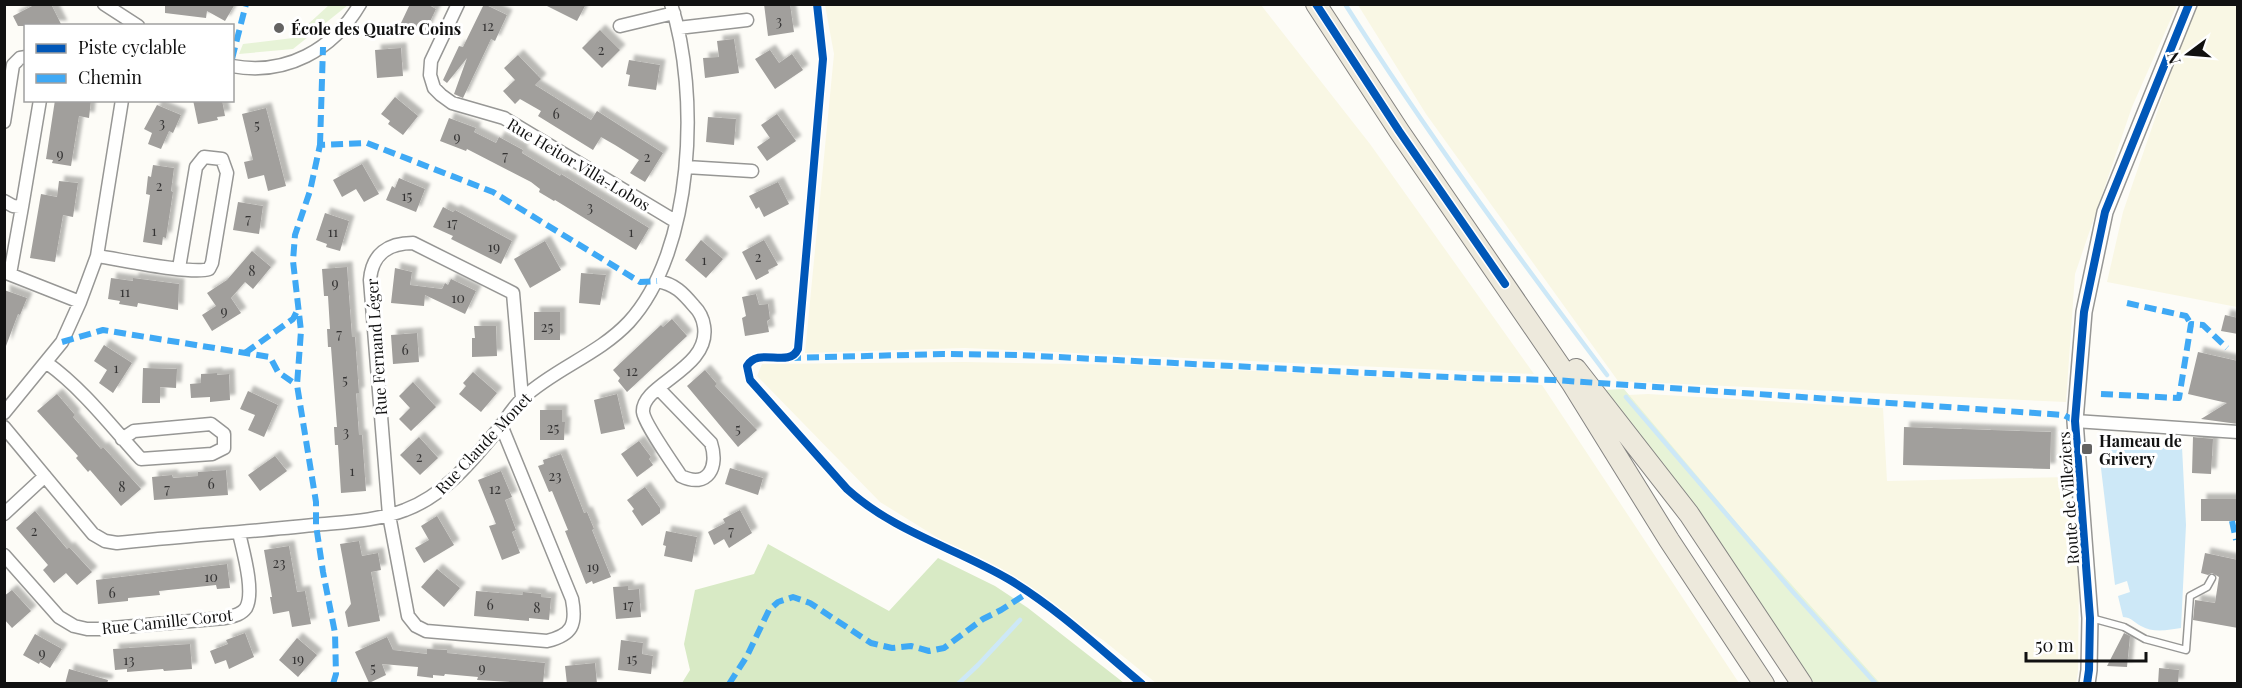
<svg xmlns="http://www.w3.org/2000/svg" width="2242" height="688" viewBox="0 0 2242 688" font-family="'Playfair Display',serif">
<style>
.farmland{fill:#f9f7e4}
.green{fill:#e7f3d7}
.forest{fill:#d8eac5}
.water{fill:#cde8f7}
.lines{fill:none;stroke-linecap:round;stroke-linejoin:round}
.stream{stroke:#cde8f7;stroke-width:4.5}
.building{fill:#a19f9c;filter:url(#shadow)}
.service-casing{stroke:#979795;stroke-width:9}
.minor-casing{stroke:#979795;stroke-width:15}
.tertiary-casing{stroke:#979795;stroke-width:18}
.primary-casing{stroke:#858482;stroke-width:22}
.service{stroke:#fffffe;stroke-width:6}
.minor{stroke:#fffffe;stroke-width:12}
.tertiary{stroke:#fffffe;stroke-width:15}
.primary{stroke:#ede9dc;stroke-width:20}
.quiet{stroke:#3fa9f5;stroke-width:6;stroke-dasharray:12 6;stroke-linecap:butt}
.cycleway-casing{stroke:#fff;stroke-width:11}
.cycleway{stroke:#0057b8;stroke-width:8}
.poi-dot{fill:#646362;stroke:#fff;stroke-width:2}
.labels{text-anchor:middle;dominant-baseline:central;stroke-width:6;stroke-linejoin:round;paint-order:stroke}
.number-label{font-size:14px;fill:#353434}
.poi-label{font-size:16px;font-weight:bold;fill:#111;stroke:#fff;text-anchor:start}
.street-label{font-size:16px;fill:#111;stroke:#fff}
</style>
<defs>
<filter id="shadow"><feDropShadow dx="5.5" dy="-5.5" stdDeviation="1.5" flood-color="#0004"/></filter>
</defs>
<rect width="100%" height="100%" fill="#fdfcf7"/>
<path class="farmland" d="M1261 5 1370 144 1534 374 965 348 805 353 834 54 825 5Z
M1358 5H2177L2132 107 2075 274 2066 402 1618 381 1426 114Z
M2196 5H2237V307L2107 282 2123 212 2186 28Z
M965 362 1134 365 1542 385 1739 683H1156L1103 640 880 502 757 376 762 364Z
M1648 394 1883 408 1887 481 2070 477 2079 573 2078 672 2076 683H1880L1742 529 1628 395Z"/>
<path class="green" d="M329 5H348L293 49 239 54 243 44 293 38Z
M1624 389 1742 529 1880 683H1814L1694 506 1604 390Z"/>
<path class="forest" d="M768 544 889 611 938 558 995 586 1028 608 1124 683H682L690 670 684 644 695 590 754 574Z"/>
<path class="water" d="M2134 439 2182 447 2186 525 2181 628C2169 630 2152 633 2141 626 2133 622 2133 618 2123 617L2118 596 2130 592 2127 581 2115 585 2100 460 2108 448Z"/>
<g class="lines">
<path class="stream" d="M1345 4C1426 132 1516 254 1607 375
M1626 397 1793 592 1876 684
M958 684 978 665 1020 620"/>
</g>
<path class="building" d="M36 4H51L62 26H18L13 16Z
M165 4H235L225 21 207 11 206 18 165 13Z
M410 4H427L436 9 424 34 401 23Z
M484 4 507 15 495 41 491 39 463 98 454 94 467 58 447 83 443 80 459 46 463 47Z
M543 4H586L577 21Z
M764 4H790L794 32 768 36Z
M600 30 620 50 602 68 582 48Z
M734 39 739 73 705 78 703 58 719 57 717 41Z
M401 48 403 76 377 78 375 50Z
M770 50 779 63 792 54 803 70 775 89 755 59Z
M518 55 541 79 535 85 591 120 597 111 663 153 645 182 630 173 639 160 615 145 601 137 593 150 538 116 541 111 520 99 515 104 503 91 515 80 504 68Z
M629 60 660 65 656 90 628 86 630 75 626 74Z
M395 97 418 116 403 135 388 124 390 121 381 114Z
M55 100H91L89 118 79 116 71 166 52 163 53 160 46 159Z
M193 100H222L225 116 217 117 218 120 198 124Z
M157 105 181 115 173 133 169 131 161 149 148 144 152 133 144 129Z
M266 108 286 186 268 191 264 175 248 179 244 162 253 160 242 114Z
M777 114 796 141 767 161 757 147 770 138 761 125Z
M708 117 736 119 734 145 706 142Z
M449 118 476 128 474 132 496 143 499 137 523 150 522 153 560 176 561 174 649 228 636 250 555 200 554 201 539 192 540 189 531 182 467 149 466 151 440 141Z
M362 164 379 194 364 202 356 189 342 197 333 180Z
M153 165 174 168 171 191 173 192 166 238 163 237 162 245 143 242 150 195 146 194 148 176 151 177Z
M399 178 425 189 416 212 386 200 392 186 395 188Z
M59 181 78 183 73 217 63 215 55 262 30 258 41 194 57 197Z
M778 182 789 204 764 217 759 207 756 209 749 196Z
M238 202 263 206 259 234 233 230Z
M443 207 453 212 455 210 512 241 501 264 451 239 453 236 433 227Z
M325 213 349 221 340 251 326 247 327 244 316 240Z
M701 240 723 259 706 278 685 260Z
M764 240 778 265 768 270 769 273 756 280 742 252Z
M545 241 561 270 530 288 514 259Z
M252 251 271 267 253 289 245 282 231 298 241 313 212 331 202 315 216 306 207 293 227 280Z
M347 267 352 337H355L359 393H356L359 435H362L366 491 341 493 338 445H335L334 427H337L331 347H328L327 329H330L328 296H324L322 269Z
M395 268 412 272 410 285 442 289 445 283 448 285 451 279 476 291 465 314 425 295 424 306 391 303Z
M581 273 606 275 600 305 579 303Z
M111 278 133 281V278L179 284 178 310 138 303 137 307 119 304 120 301 108 299Z
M4 290 27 298 20 315 18 314 6 346Z
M756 294 759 305 768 304 770 319 767 321 769 332 745 336 742 318 746 316 742 297Z
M534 312H560V340H534Z
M2225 315 2238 318V334L2221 331Z
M672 319 687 336 627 392 618 381 620 378 613 370 661 325 663 327Z
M474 326H496L497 356 472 357V338H475Z
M417 333 419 362 393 364 391 335Z
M104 345 132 363 113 393 99 383 107 370 94 361Z
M2198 352 2238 361V424L2201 419 2227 403 2188 394Z
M143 368 177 369 176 388 160 387V403H142Z
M705 370 717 384 715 386 757 430 738 447 687 386Z
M473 372 497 393 481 412 459 394 466 386 463 383Z
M217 373V375L229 374 230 400 210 402V397L191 398 190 384 201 383V374Z
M413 382 436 407 411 431 399 419 410 408 399 396Z
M248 391 278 405 264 437 248 430 255 415 240 409Z
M57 394 75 415 73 417 101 449 103 447 141 489 121 506 90 470 88 472 76 458 78 456 37 411Z
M617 394 625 429 601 434 594 400Z
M540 410H562V422H565L564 440H540Z
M1904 427 2051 432 2050 469 1903 465Z
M419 437 438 458 420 475 400 455Z
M2193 437 2213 439 2211 474 2192 473Z
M639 441 651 457 649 459 653 465 637 477 621 454Z
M561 454 584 513 587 512 594 529 592 530 611 577 593 584 592 581 586 584 565 531 568 530 552 491 549 492 538 466 544 464 543 460Z
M275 456 287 471 260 491 248 475Z
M730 468 763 478 758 495 725 484Z
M226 470 228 495 154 500 152 477 172 475 173 478 198 476V472Z
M501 471 512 497 505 500 516 530 512 532 520 553 502 560 489 526 496 524 478 480Z
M645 487 660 508V513L642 526 632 511 634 509 627 500Z
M2201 499H2238V521H2201Z
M740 510 752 533 729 548 724 539 714 545 708 532 725 523 723 519Z
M35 511 67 549 69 547 92 572 77 585 66 573 54 583 43 570 48 565 16 528Z
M437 516 454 545 424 563 415 548 429 540 421 526Z
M666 531 697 537 692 562 664 556 666 546 663 545Z
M359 541 362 556 378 553 381 570 371 572 380 621 348 627 345 612 351 604 340 544Z
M289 546 297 592 305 591 311 624 292 627 289 611 273 614 270 597H272L264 550Z
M2205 553 2238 560V628L2193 620 2195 600 2215 603 2219 577 2212 573 2208 575 2201 573Z
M227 564 230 588 217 589 216 585 159 591 160 595 128 598V601L98 604 96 580Z
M437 569 460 588 444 607 421 587Z
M628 586V590L639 589 641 617 616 619 613 587Z
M12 590 31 611 12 628 4 619V596Z
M476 591 523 595V592L541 594V597L551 598 549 620 529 618V621L474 616Z
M245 633 254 657 229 669 226 660 215 664 210 651 228 644 226 640Z
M2124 633 2130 636 2127 667 2107 666Z
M35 634 62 649 50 668 40 662 39 664 23 655Z
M387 637 393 650 427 654V649L447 650V653L545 663 543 684 477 680 478 677 445 674 444 676 433 675V678L417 676 418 667 382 664 386 675 369 683 355 652Z
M297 638 317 655 298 677 279 660Z
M621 640 643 643 642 654 653 656 651 674 618 670Z
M190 644 192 669 164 671 163 669 127 672V669L115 670 113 649Z
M595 663 597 684H567L565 666Z
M2159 668 2179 670 2178 684H2158Z
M69 669 108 680 107 684H65Z"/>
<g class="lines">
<defs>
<path id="service" d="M2091 618 2124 627 2145 639 2186 650 2190 596 2207 587 2212 578"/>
<path id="minor" d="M104 4 138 26
M458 4 431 61 430 75 434 88 441 95 452 103 504 118 675 221
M620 26 674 13
M678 28 747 20
M232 66C286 76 333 50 360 4
M4 122 13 65 20 58 26 57
M686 167 752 171
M4 201 13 206 22 207 40 100
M97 256C119 259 191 275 209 269L212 263 227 173 222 159 204 157 196 167 179 268
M4 272 80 302
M10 274 22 207
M657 281C675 284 683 293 694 306 700 312 703 319 704 326 711 369 641 384 643 412 644 423 673 464 681 476 708 489 719 467 711 443L659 389
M47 363C83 389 111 426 141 459L212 454 224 448V434L211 424 134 431 122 439
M4 413 62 342 80 302 97 256 122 100
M2075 421 2238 432
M501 425 572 599C577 625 572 635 547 641L426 631 416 626 408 616 389 515 370 280C372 254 388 243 413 243L513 293 522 398
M4 427 93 534 105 541 117 543C182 536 248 532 314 525 344 522 377 521 405 510 446 495 474 458 501 426 508 416 515 405 524 397 556 368 599 354 629 322 694 251 700 93 671 4
M4 514 45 476
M4 555 59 617 74 626 87 629H101L225 618C233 616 241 615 246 608 255 592 243 551 239 533"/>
<path id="tertiary" d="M2087 684 2089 670 2090 618 2075 421 2084 312 2105 212 2189 4"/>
<path id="primary" d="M1316 4 1399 131 1571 382 1669 540 1764 684
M1576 369 1689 514 1802 684"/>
</defs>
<use href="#service" class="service-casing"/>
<use href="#minor" class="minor-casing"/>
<use href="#tertiary" class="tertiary-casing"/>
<use href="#primary" class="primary-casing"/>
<use href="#service" class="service"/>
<use href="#minor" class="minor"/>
<use href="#tertiary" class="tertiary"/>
<use href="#primary" class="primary"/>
<path class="quiet" d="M232 59 246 4
M320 145 323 47
M2127 303 2186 316 2191 324
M62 342 103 330 270 357 278 372 297 385
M245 353 293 319 298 309
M789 358 943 354 1018 355 1467 378 1554 380 2064 415 2075 421
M2101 394 2179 398 2191 324 2203 325 2227 348
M2232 521 2236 540
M333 684 336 674 335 633 323 572 316 525V502L297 385 301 331 293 261 295 235 310 191 320 145 367 143 493 192 640 282 657 281
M729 684 747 656 769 610 778 602 793 597 810 603 871 643 892 648 911 646 929 651 944 648 983 619 1001 610 1029 592"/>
<defs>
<path id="cycleway" d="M817 4 823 59 798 349C789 369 758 346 747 366L750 380 847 489C894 532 956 548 1010 580 1058 609 1099 648 1142 684
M1316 4 1399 131 1505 284
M2087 684 2089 670 2090 618 2075 421 2084 312 2105 212 2189 4"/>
</defs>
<use href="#cycleway" class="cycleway-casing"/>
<use href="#cycleway" class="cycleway"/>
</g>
<g class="poi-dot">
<circle cx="279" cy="28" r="6"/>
<rect x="2081" y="443" width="12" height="12" rx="3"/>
</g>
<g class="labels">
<g class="number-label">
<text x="779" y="20">3</text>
<text x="488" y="25">12</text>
<text x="601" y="49">2</text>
<text x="556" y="113">6</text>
<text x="162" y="122">3</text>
<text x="257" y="124">5</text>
<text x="457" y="136">9</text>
<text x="60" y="153">9</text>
<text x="505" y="155">7</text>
<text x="647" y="156">2</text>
<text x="159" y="185">2</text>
<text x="407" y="195">15</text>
<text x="590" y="206">3</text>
<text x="248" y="218">7</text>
<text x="452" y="222">17</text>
<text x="154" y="230">1</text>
<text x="333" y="231">11</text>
<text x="631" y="231">1</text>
<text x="494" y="246">19</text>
<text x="758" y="256">2</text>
<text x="704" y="259">1</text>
<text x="252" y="270">8</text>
<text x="335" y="282">9</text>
<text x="125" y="291">11</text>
<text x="458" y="297">10</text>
<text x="224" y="310">9</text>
<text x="547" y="326">25</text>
<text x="339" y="333">7</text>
<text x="405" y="349">6</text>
<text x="116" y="367">1</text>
<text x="632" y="370">12</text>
<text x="345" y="379">5</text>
<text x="553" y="427">25</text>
<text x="738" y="428">5</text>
<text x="346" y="431">3</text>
<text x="419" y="456">2</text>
<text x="352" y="470">1</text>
<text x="555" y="475">23</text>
<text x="211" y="483">6</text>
<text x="122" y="486">8</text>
<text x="167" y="488">7</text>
<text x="495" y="488">12</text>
<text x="34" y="530">2</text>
<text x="731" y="530">7</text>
<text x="279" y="562">23</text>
<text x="593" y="566">19</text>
<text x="211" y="576">10</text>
<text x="112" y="592">6</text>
<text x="490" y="604">6</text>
<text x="628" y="604">17</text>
<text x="537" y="607">8</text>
<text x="42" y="652">9</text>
<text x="298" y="658">19</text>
<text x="632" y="658">15</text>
<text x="129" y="659">13</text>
<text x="373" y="667">5</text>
<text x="482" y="667">9</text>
</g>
<g class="poi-label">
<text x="291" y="28">École des Quatre Coins</text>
<text x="2099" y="440">Hameau de<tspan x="2099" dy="18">Grivery</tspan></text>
</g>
<g class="street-label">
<text transform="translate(579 164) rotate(31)">Rue Heitor Villa-Lobos</text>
<text transform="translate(376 347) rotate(-94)">Rue Fernand Léger</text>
<text transform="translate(483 443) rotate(-47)">Rue Claude Monet</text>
<text transform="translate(2068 498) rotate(-94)">Route de Villeziers</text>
<text transform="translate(167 621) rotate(-6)">Rue Camille Corot</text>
</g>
</g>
<rect width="2242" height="688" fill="none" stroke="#111111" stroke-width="12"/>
<rect x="24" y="24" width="210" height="78" fill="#ffffff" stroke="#a0a0a0" stroke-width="1.5"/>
<rect x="36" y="44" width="30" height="9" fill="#0057b8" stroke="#a0a0a0" stroke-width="1.5"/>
<text x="78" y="54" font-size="18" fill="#111111">Piste cyclable</text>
<rect x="36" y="74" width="30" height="9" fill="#3fa9f5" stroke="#a0a0a0" stroke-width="1.5"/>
<text x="78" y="84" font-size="18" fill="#111111">Chemin</text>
<g transform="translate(2188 54) rotate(254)" stroke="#ffffff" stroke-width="4.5" paint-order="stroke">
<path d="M0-4.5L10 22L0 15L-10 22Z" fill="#111111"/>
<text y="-9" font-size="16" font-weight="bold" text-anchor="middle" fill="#111111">N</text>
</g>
<path d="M2026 652v9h120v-9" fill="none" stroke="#111111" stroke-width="3"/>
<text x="2035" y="652" font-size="18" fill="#111111" stroke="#ffffff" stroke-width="4.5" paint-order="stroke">50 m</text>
</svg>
